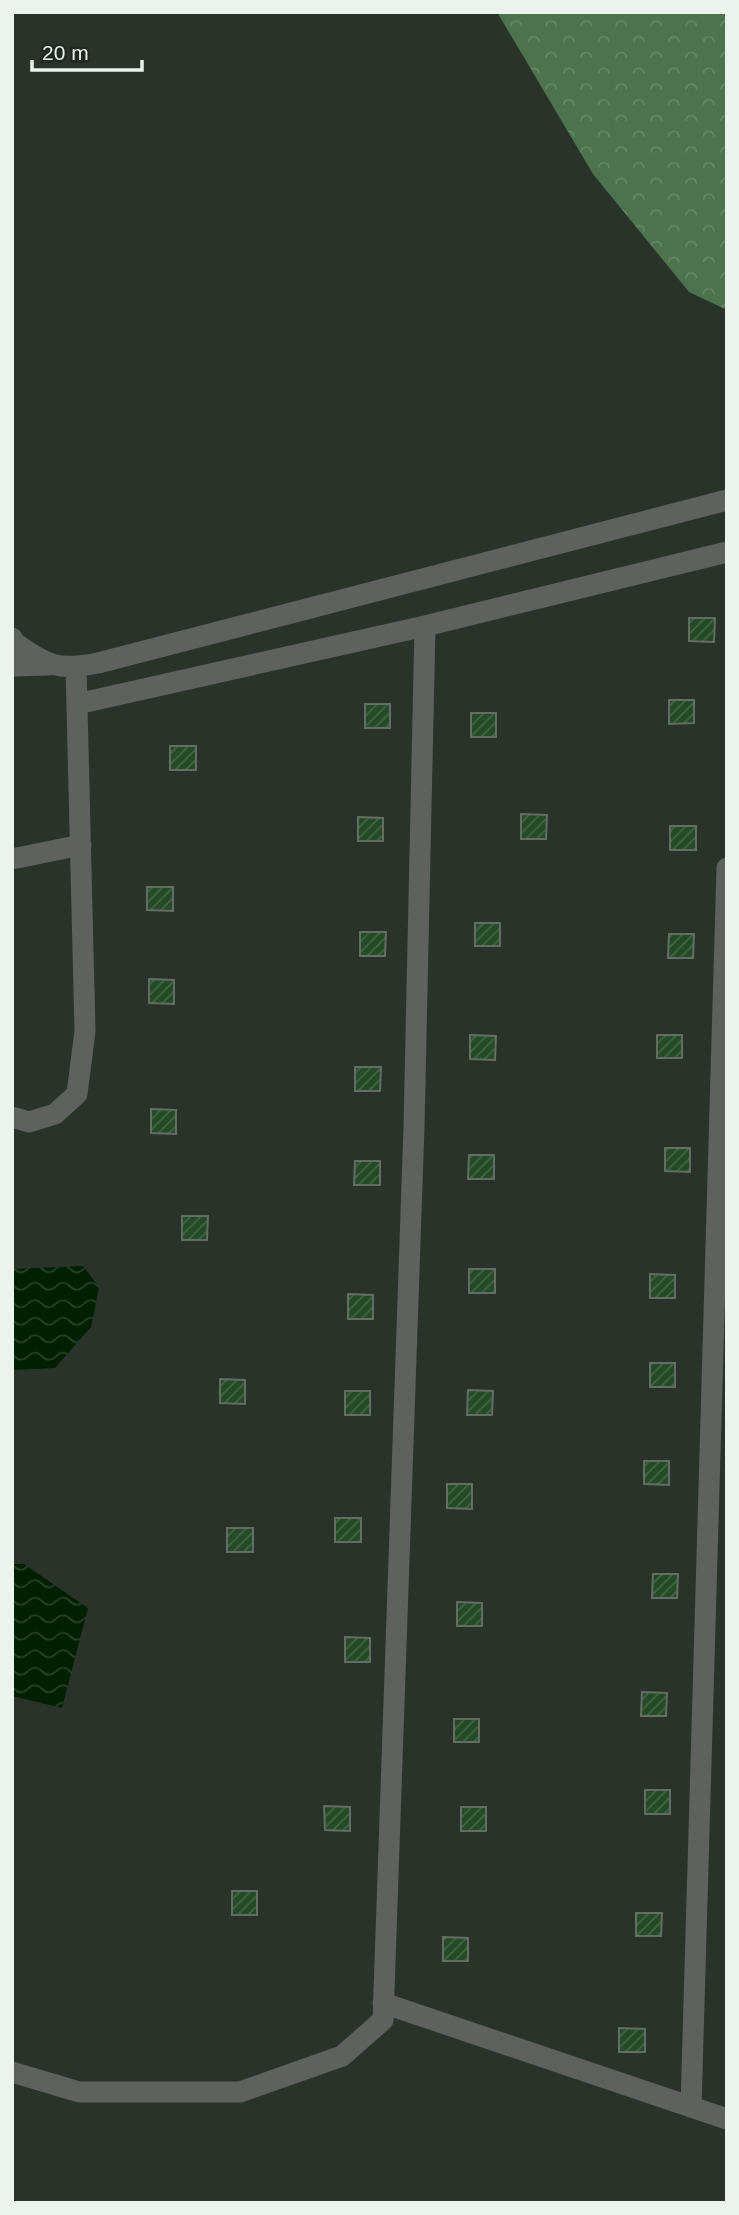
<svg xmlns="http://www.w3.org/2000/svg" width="739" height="2215" viewBox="0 0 739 2215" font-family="Helvetica,sans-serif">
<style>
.forest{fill:url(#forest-crowns)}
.water{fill:url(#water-waves)}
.building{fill:url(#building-hatch);stroke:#646d64;stroke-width:2}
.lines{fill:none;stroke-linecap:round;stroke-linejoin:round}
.minor{stroke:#5e625e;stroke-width:21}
</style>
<defs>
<pattern id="forest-crowns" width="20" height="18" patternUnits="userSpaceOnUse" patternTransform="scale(1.75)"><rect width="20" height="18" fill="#4c734d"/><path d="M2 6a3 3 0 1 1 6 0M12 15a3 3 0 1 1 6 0" fill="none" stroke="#668767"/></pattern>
<pattern id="water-waves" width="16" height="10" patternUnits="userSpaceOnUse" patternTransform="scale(1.75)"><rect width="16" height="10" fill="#002001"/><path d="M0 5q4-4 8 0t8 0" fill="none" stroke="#254126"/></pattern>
<pattern id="building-hatch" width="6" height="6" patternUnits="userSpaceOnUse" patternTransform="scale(1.75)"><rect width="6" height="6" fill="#254a27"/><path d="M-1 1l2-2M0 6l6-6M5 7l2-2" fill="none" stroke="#456546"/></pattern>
</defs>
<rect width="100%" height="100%" fill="#2a332a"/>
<path class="forest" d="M497 12H727V310L689 292 593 174Z"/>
<path class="water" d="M83 1266 99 1287 91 1327 55 1368 14 1370 12 1269Z
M12 1564H24L88 1608 62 1708 12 1696Z"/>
<path class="building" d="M689 618H715L714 642 689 641Z
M669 700H694V723L669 724Z
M365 704H390V728H365Z
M471 713H496V737H471Z
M170 746H196V770H170Z
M521 814 547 815 546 839H521Z
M358 817 383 818V841H358Z
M670 826H696V850H670Z
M147 887H173V911L147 910Z
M475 923H500V946H475Z
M360 932H386L385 956H360Z
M669 934H694L693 958H668Z
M149 979 174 980V1004L149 1003Z
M470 1035 496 1036 495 1060 470 1059Z
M657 1035H682V1058H657Z
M355 1067H381L380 1091H355Z
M151 1109 176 1110V1134L151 1133Z
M665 1148H690V1172L665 1171Z
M469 1155H494V1179H468Z
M355 1161H380V1185H354Z
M182 1216H208L207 1240H182Z
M469 1269H495V1293H469Z
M650 1274 675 1275V1298H650Z
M348 1294 373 1295V1319H348Z
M650 1363H675V1387H650Z
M220 1379 245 1380V1404L220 1403Z
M468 1390 493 1391 492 1415H467Z
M345 1391H370V1415H345Z
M644 1461H669V1485L644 1484Z
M447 1484H472V1509L447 1508Z
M335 1518H361V1542H335Z
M227 1528H253V1552H227Z
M653 1574H678L677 1598H652Z
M457 1602 482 1603V1626H457Z
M345 1637 370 1638V1662H345Z
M642 1692 667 1693 666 1716H641Z
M454 1719H479V1742H454Z
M645 1790H670V1814H645Z
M324 1806 350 1807V1831L325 1830Z
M461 1807H486V1831H461Z
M232 1891H257V1915H232Z
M636 1913H662L661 1936H636Z
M443 1937 468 1938V1961H443Z
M619 2028 645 2029V2052H619Z"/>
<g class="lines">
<path class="minor" d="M12 638 15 643C49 666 57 671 98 663L727 500
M12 666 48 665
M77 704 425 626 727 552
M12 859 81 845
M12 1117 29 1122 55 1114 77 1094 85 1031 76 667
M383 2003 727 2119
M12 2072 79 2092H240L342 2056 383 2020 414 1127 425 626
M691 2107 727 868"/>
</g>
<rect width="739" height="2215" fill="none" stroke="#ecf2ec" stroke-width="28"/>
<path d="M32 60v10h110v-10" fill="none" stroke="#ecf2ec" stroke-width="3.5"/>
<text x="42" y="60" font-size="21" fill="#ecf2ec" stroke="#202921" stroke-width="5" paint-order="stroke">20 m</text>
</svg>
